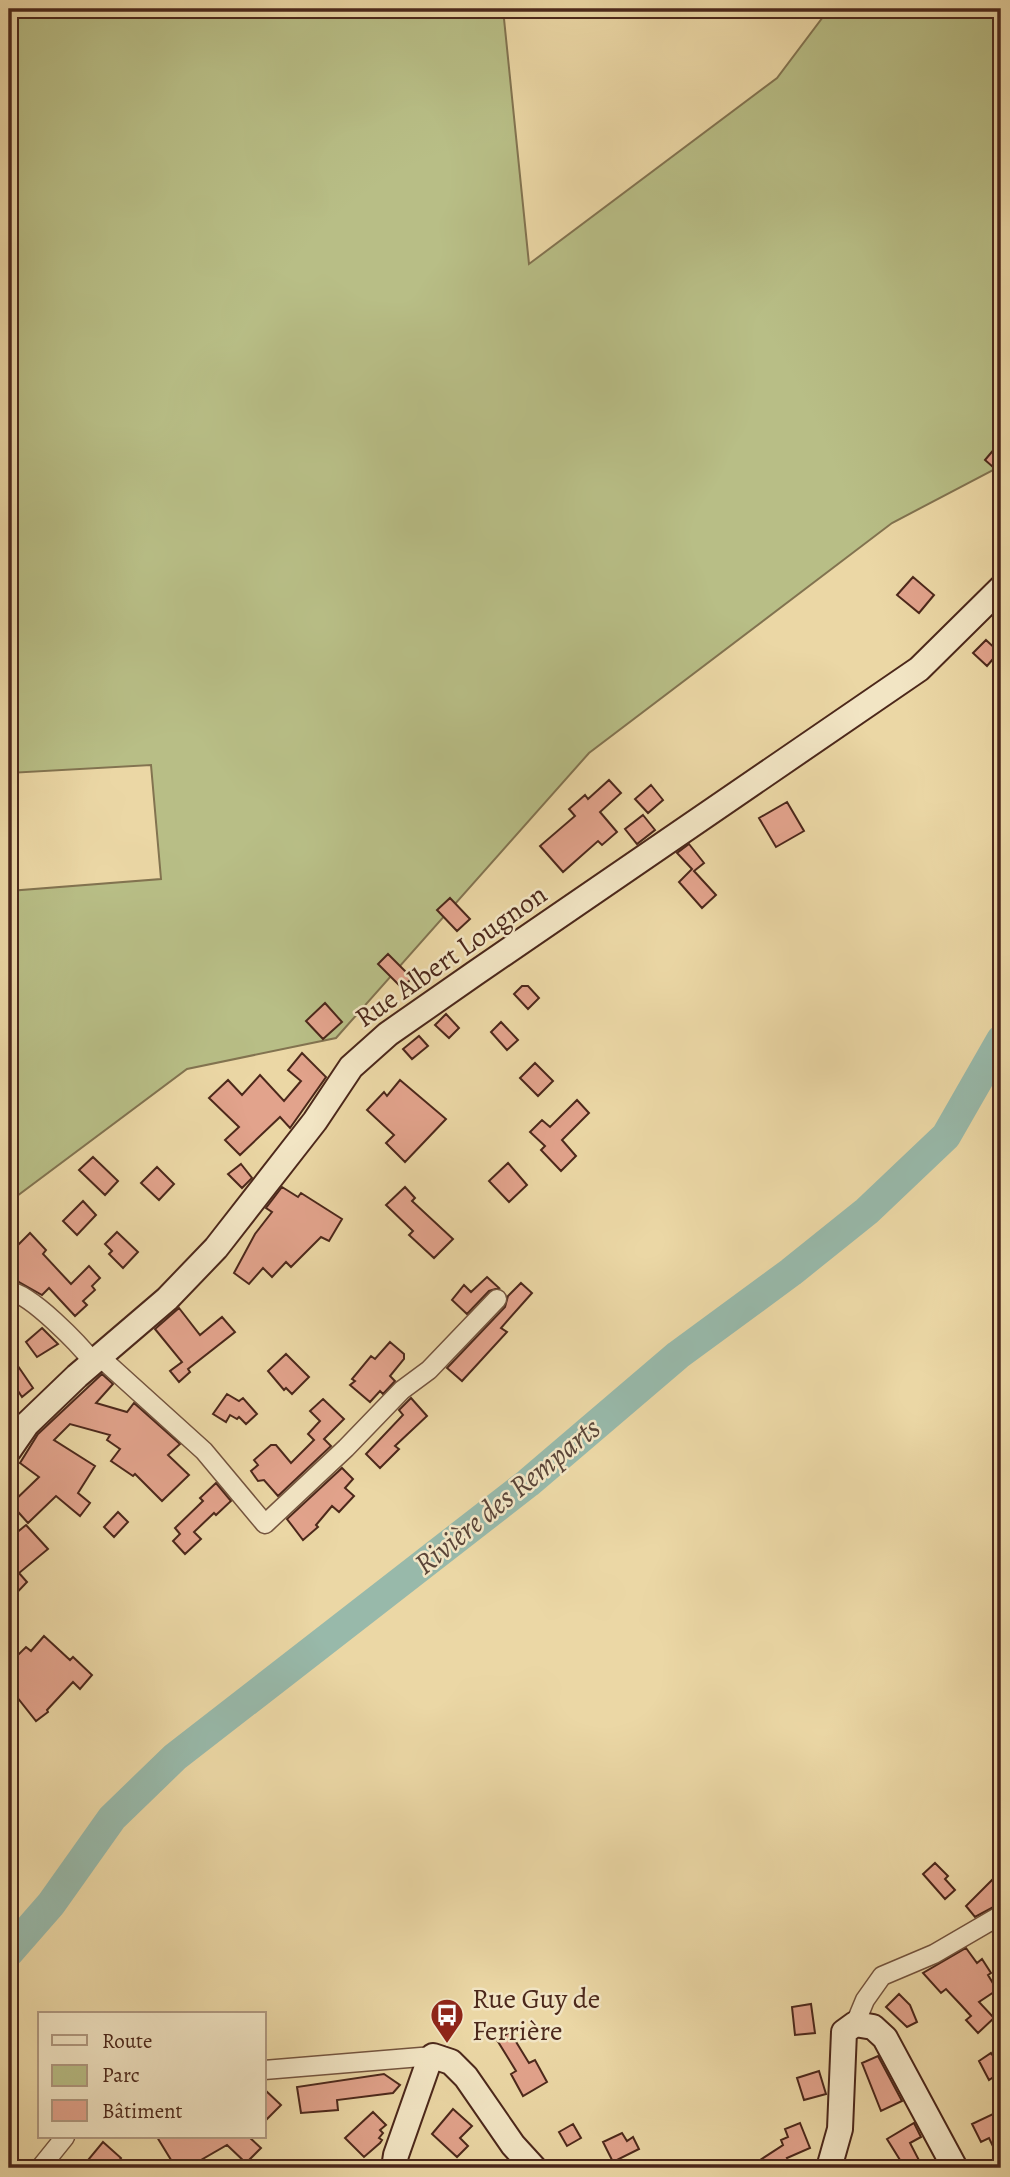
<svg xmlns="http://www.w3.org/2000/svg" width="1010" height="2177" viewBox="0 0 1010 2177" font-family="Alegreya,serif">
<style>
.green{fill:#b8be86;stroke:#827350;stroke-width:2}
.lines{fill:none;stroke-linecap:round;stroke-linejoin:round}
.river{stroke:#98b9aa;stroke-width:30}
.building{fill:#e2a38c;stroke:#4c281b;stroke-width:2}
.street-casing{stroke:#74543e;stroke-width:21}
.secondary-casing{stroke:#4c281b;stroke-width:28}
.street{stroke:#f2e5c4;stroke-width:18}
.secondary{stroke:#f2e5c4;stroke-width:24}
.labels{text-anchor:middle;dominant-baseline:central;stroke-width:5;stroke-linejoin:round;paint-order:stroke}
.street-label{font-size:28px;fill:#4c281b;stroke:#f2e5c4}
.poi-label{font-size:28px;fill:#4c281b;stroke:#f2e5c4;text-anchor:start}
.water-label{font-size:30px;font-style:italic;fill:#5b4538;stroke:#f2e5c4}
</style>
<rect width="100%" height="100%" fill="#ebd7a5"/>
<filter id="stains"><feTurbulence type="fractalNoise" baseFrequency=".00286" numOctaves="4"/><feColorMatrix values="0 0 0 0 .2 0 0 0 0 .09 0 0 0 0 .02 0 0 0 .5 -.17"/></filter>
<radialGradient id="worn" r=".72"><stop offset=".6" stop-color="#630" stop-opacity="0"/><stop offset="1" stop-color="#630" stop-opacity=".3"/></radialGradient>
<path class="green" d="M9 9H503L529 264 777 78 829 9H1001V466L892 523 589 753 336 1038 187 1069 9 1202V891L161 879 151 765 9 773Z"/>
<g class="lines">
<path class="river" d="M9 1952 51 1904 112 1818 175 1757 528 1483 678 1355 791 1272 867 1211 946 1136 1001 1040"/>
</g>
<path class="building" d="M1001 441V474L985 460Z
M913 577 934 595 919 613 897 595Z
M986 640 999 652 987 666 973 653Z
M609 780 621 793 600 812 617 832 602 845 598 841 563 872 540 846 575 816 569 809 585 795 588 799Z
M651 785 663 800 648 813 635 799Z
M787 802 804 831 776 847 759 818Z
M643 815 655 830 637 844 625 829Z
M689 844 704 863 694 871 716 895 702 908 679 882 692 869 677 853Z
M450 898 470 919 457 931 437 910Z
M388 954 412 978 402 988 378 964Z
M522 986H528L539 998 528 1009 514 994Z
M325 1003 342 1022 323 1039 306 1021Z
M446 1014 459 1028 449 1038 435 1025Z
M501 1022 518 1040 507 1050 491 1032Z
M419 1036 428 1046 412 1059 403 1049Z
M302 1053 326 1077 290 1128 280 1117 240 1155 225 1140 239 1127 209 1098 228 1080 242 1095 260 1075 284 1101 301 1081 288 1070Z
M535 1063 553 1081 538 1096 520 1078Z
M400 1080 446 1119 405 1162 386 1143 394 1135 367 1110 384 1092 387 1096Z
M577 1100 589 1113 562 1140 576 1156 561 1171 541 1150 545 1146 530 1132 542 1120 550 1127Z
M93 1157 118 1181 105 1195 79 1170Z
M508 1163 527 1185 509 1202 489 1181Z
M241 1164 252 1178 242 1188 228 1174Z
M157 1167 174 1184 159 1200 141 1183Z
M282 1187 298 1197 301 1193 342 1219 329 1241 321 1237 291 1267 286 1262 272 1277 263 1268 249 1284 234 1273 255 1234 272 1212 266 1208Z
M405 1187 415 1198 412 1201 453 1239 434 1258 409 1235 413 1231 386 1205Z
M83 1201 96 1215 77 1235 63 1221Z
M117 1232 138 1252 123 1268 109 1254 112 1251 105 1244Z
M30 1233 46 1250 43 1254 71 1284 89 1266 100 1278 92 1286 95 1290 83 1301 87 1305 75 1316 49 1288 42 1295 19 1282 9 1272V1254Z
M487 1277 499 1288 489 1291 467 1314 452 1300 464 1285 471 1292Z
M521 1283 532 1293 501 1328 507 1332 462 1381 447 1368 505 1307 508 1296Z
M179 1308 200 1335 222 1317 235 1332 188 1369 190 1372 179 1382 170 1371 182 1362 155 1329Z
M42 1328 58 1344 37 1357 26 1342Z
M390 1342 404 1354V1359L390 1376 395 1381 383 1394 380 1391 370 1402 350 1385 355 1381 352 1379 371 1356 375 1359Z
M9 1353 33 1388 22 1397 9 1377Z
M286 1354 309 1377 292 1394 286 1388 284 1390 268 1371Z
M102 1374 113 1384 96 1403 127 1412 134 1403 180 1444 168 1455 189 1475 162 1501 135 1474 133 1476 111 1461 120 1449 107 1440 110 1435 70 1424 54 1440 95 1466 78 1493 90 1503 80 1516 56 1496 28 1523 11 1504 39 1477 20 1463 38 1434Z
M227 1394 239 1401 243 1398 257 1414 246 1424 239 1417 237 1419 230 1415 226 1422 213 1414Z
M411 1398 427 1416 395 1446 399 1449 380 1468 366 1454 403 1415 399 1410Z
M323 1399 344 1419 324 1439 331 1446 278 1496 264 1480 258 1481 251 1471 258 1465 254 1460 271 1445H276L291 1463 314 1440 308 1434 320 1421 310 1411Z
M342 1468 353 1479 345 1488 354 1496 339 1512 332 1506 316 1525 318 1527 303 1540 287 1519Z
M216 1483 231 1501 216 1515 214 1513 194 1532 201 1539 185 1554 173 1541 180 1534 175 1528 203 1501 200 1498Z
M118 1512 128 1522 114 1537 104 1527Z
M26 1525 48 1549 19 1573 27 1582 9 1601V1539Z
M44 1636 70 1660 73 1657 92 1675 80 1689 73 1682 47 1710 48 1712 36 1721 9 1687V1651L16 1657 26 1647 31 1651Z
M935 1863 948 1876 945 1879 955 1890 945 1899 923 1874Z
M1001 1871V1903L975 1917 966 1906Z
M966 1948 977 1963 982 1959 991 1973 988 1975 997 1990 979 2002 994 2018 978 2033 966 2020 971 2016 961 2005 946 1989 941 1993 923 1973Z
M899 1994 910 2005 917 2022 907 2027 886 2007Z
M811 2004 815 2033 795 2035 792 2007Z
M510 2032 529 2063 535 2060 547 2082 523 2096 511 2074 516 2071 497 2040Z
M991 2053 1001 2068V2072L989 2080 979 2061Z
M878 2056 902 2101 881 2111 862 2063Z
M819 2071 826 2094 804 2100 797 2078Z
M384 2074 400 2085 393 2093 337 2100 338 2110 301 2113 297 2087Z
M264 2089 281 2105 264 2122Z
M453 2109 472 2126 460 2138 468 2146 457 2157 432 2134Z
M373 2112 386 2125 380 2130 383 2133 379 2138 382 2140 380 2143 364 2157 345 2138Z
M993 2114 1001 2132V2163L989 2138 981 2142 972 2124Z
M800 2123 810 2148 787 2158 794 2168H748L783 2145 781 2140 788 2137 785 2129Z
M914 2123 921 2137 910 2143 923 2168H905L887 2139Z
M573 2124 581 2138 567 2146 559 2132Z
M622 2133 627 2141 633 2137 639 2149 613 2162 603 2142Z
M157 2137H249L261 2148 246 2163 227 2145 187 2168H176Z
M103 2142 121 2158 113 2168H98L88 2160Z"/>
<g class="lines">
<defs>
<path id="street" d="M9 1291C31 1294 79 1344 94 1363
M100 1357 204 1451 265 1524 346 1448 402 1390 429 1370 497 1299
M855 2024 865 2000 882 1976 934 1954 1001 1915
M264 2070 433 2056
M40 2168 65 2137"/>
<path id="secondary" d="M9 1450 27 1424 77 1376 167 1299 216 1248 315 1121 351 1067 388 1034 474 974 919 669 1001 588
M394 2168 396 2155 428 2064 433 2056 451 2062 466 2077 513 2145 534 2168
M829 2168 840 2129 844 2032 855 2024 873 2027 885 2038 955 2168"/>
</defs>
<use href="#street" class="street-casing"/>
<use href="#secondary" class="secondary-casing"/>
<use href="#street" class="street"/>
<use href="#secondary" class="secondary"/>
</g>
<defs>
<symbol id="bus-pin" viewBox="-11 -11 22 30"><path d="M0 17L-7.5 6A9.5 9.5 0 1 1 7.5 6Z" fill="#8f2418" stroke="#f2e5c4"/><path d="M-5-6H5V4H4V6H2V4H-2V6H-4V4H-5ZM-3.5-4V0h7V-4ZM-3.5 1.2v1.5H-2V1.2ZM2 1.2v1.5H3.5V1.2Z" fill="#fff"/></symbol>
</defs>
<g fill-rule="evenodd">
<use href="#bus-pin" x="428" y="1996" width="38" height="52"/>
</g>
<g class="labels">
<g class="street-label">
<text transform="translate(451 956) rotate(-35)">Rue Albert Lougnon</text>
</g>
<g class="poi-label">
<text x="472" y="1999">Rue Guy de<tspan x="472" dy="32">Ferrière</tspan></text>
</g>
<g class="water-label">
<text transform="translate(507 1496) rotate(-39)">Rivière des Remparts</text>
</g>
</g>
<rect width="1010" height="2177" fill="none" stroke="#ebd7a5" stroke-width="35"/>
<rect x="10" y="10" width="989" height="2156" fill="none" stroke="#4c281b" stroke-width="3.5"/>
<rect x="18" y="18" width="975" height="2142" fill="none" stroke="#4c281b" stroke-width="2"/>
<rect x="38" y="2012" width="228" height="126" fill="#f2e5c4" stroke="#b09980" stroke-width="2"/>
<rect x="52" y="2035" width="35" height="10" fill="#f2e5c4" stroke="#b09980" stroke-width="2"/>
<text x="102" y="2048" font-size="21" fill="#4c281b">Route</text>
<rect x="52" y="2065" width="35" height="21" fill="#b8be86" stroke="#b09980" stroke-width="2"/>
<text x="102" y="2082" font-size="21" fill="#4c281b">Parc</text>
<rect x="52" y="2100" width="35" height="21" fill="#e2a38c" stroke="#b09980" stroke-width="2"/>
<text x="102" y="2118" font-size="21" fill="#4c281b">Bâtiment</text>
<rect width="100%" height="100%" filter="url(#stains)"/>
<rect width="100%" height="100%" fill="url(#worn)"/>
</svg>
